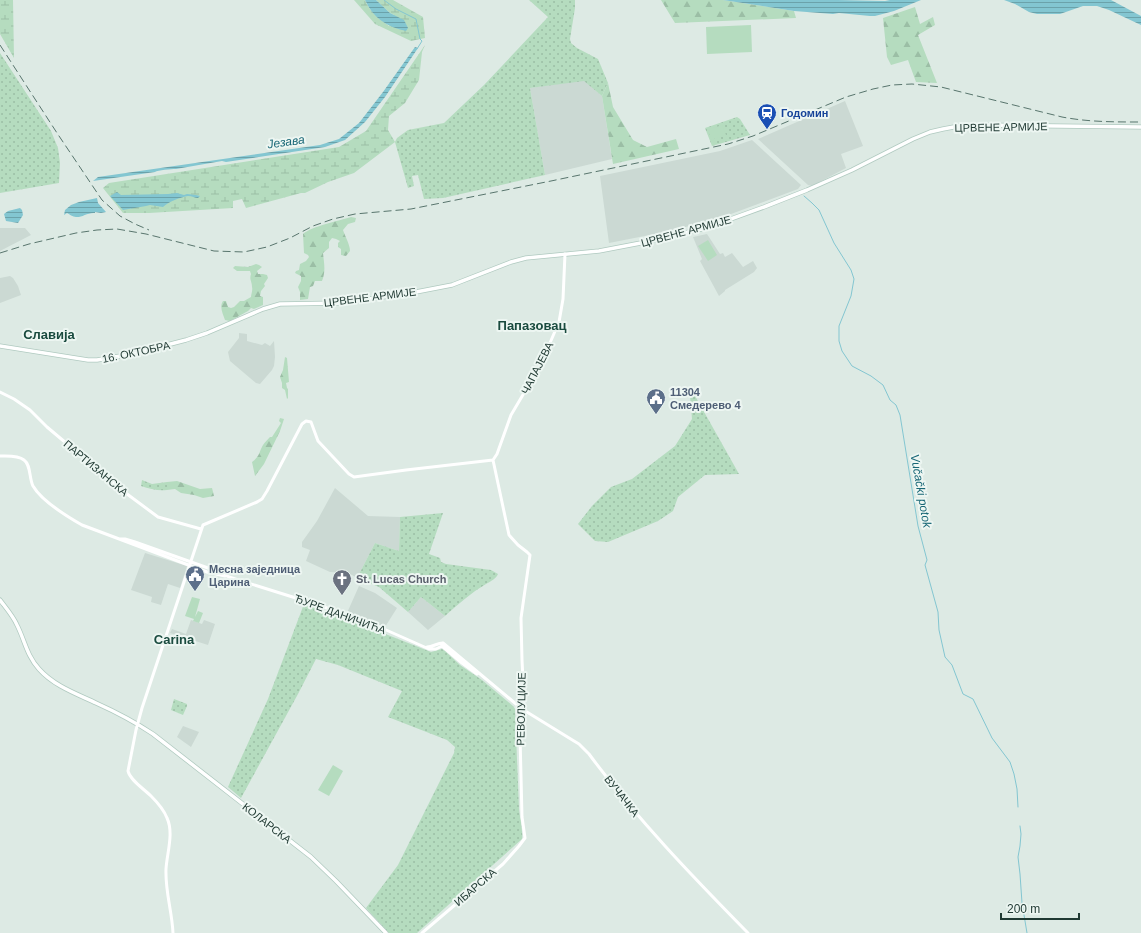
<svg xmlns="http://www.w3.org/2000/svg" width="1141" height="933" viewBox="0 0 1141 933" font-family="Helvetica,sans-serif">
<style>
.built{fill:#cbd9d3}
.grass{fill:url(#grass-dots)}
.forest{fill:url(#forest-firs)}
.wetland{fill:url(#wetland-marsh)}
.garden{fill:#b5dcbf}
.water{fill:url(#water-rules)}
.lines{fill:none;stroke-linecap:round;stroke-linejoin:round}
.stream{stroke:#83c6d1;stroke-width:1}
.secondary-casing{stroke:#b0cac0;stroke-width:5}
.tertiary{stroke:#fff;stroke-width:3}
.secondary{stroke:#fff;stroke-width:3.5}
.rail{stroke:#58756d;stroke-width:1;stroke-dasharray:8 4;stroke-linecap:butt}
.labels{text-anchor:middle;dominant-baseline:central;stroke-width:4;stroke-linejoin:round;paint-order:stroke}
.transit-label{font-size:11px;font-weight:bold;fill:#164399;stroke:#edf6f2;text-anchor:start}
.street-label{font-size:11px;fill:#1f3932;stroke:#edf6f2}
.service-label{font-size:11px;font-weight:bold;fill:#4e5e75;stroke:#edf6f2;text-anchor:start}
.worship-label{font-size:11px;font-weight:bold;fill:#5b616d;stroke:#edf6f2;text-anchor:start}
.water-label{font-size:12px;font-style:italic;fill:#186776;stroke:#edf6f2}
.quarter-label{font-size:13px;font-weight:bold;fill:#1a4b3f;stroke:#edf6f2}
</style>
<defs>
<pattern id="grass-dots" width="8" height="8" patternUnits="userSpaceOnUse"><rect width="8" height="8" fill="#b5dcbf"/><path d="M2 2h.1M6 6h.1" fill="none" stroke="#9bbea5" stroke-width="1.8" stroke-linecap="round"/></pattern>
<pattern id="forest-firs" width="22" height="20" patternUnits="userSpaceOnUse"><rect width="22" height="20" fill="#b5dcbf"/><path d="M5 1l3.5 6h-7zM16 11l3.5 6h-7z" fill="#9bbea5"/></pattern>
<pattern id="wetland-marsh" width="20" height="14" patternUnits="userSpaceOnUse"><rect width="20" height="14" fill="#b5dcbf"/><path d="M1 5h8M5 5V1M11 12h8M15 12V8" fill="none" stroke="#9bbea5"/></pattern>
<pattern id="water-rules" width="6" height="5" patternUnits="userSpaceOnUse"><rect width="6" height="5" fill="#83c6d1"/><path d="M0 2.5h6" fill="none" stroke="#6ba2aa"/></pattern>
</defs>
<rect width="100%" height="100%" fill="#ddeae4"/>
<path class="built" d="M584 80 602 96 612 159 545 175 530 88Z
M845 101 863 146 841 154 846 168 812 186 808 185 758 139Z
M752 140 801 185 798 189 731 214 675 230 609 243 600 176 720 151Z
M0 228H25L31 235 0 251Z
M707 234 720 254 723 253 725 257 732 253 743 267 753 261 757 268 754 272 725 290V291L719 296 700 261 702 259 693 237Z
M10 276 13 278 18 286 21 295 0 303V278Z
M239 333 247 334V341L262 345 265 343 270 346 274 341 275 357 274 366 272 370 260 384 256 383 250 378 230 361 228 352 239 338Z
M335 488 368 516 400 517 399 551 375 543 357 578 352 575 346 573 330 572 306 561 310 550 302 547V542L317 521Z
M145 553 187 566 180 588 168 584 161 605 151 602 152 597 131 590Z
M359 586 375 593 397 608 385 627 347 613Z
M421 597 445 616 428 630 408 612Z
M191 620 202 624 204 620 215 624 208 645 170 633 172 629 186 634Z
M183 726 199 732 191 747 177 737Z"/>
<path class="grass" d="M529 0H575V8L570 39 571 43 577 48 598 59 608 83 602 96 584 81 530 88 545 175 443 198 424 199 418 175 412 176 414 186 408 188 395 142 397 138 408 130 444 123 484 85 548 17Z
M0 53 51 131 58 148 60 163 59 183 0 193Z
M737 117 740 119 750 135 712 146 705 128Z
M694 394 739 474 705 475 678 497 673 511 658 521 608 542 595 541 578 524 592 506 611 487 632 479 675 446 692 419 690 396Z
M142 480 152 484 167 482V490C158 491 150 489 141 486Z
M443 513 429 554 440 558 441 562 446 564 491 570 498 574C496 579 491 581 486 584 471 593 458 604 445 616L421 597 408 612 379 587 357 578 375 543 399 551 400 517Z
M304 604 355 622 431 652 442 649 445 651 460 665 482 680 513 706 515 709 519 809C520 817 523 832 522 839L417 933H389L366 908 398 865 454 753 455 747 447 740 388 717 402 691 338 665 316 659 298 694 241 798 228 787 268 699Z
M174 699 187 704V706L183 715 171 710Z"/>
<path class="forest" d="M661 0H723L794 11 796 18 675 23Z
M915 7 920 24 933 17 935 25 918 35 937 83 916 82 908 60 891 65 887 57 883 18Z
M608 83 613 107 633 140 647 147 676 139 679 149 613 164 602 96Z
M351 217 356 218 355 222 348 224 343 230C345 236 350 245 350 251L346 256 341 255V249L338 247V243L340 241 336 239 332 238 329 242V248L323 253C324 263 326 271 322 281H315L313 286 310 287 308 299 300 300V292L298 287 301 281V276L295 273 296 271 299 270 300 264 306 261 309 257 308 255 304 253 303 234C312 226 339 221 351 217Z
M256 264 259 265 262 267 257 271 258 274H263L267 275 268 278 264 284 265 286 261 291 260 296 263 297V305L254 309 251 308 248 311 230 321 225 320C223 314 219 307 223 301H226L228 307 231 308 234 307 240 301H244L251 297C251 294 253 290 252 287 252 281 249 280 251 274L250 271H237L233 268 235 266 248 267Z
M285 357 287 358 289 382 286 383 287 388 288 389V398L287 399 285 390 282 388V383L280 377 283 370Z
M280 418 284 419 280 431 264 464 255 476 252 462C260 456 259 452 263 445 265 442 268 439 270 437H272L281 423 279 421Z
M177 481 200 489 212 488 214 496 203 498 194 495 181 493 175 489 167 490V482Z"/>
<path class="wetland" d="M0 0H13L14 58 0 34Z
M354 0H365C370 12 378 18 389 26L394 15 390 13 376 0H393L423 17 425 38 411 41 375 24Z
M425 45 422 52 419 80 405 103 389 116 388 130 395 142 354 173 328 182 305 193H301L246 208 242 199 233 201V208L149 213H123L103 188 109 183 339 147 366 131Z"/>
<path class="garden" d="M751 25 752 52 707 54 706 27Z
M722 125 726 135 711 140 708 130Z
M708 240 717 255 708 261 698 246Z
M192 597 200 599 195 617 198 611 203 613 199 623 193 621 194 619 185 616Z
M333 765 343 771 329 796 318 790Z"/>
<path class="water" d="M365 0H376L390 13 404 20 408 28 406 31C387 27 373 18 365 0Z
M723 0H838L885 1 890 0H921L894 11 875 16H870L839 13 833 14 794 11Z
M1004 0H1111L1141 16V25L1109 10 1097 6H1083L1060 14H1037L1029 12 1015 4Z
M415 47 418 48 385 97 365 122 345 140 325 147 226 162 222 161 176 169C171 169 158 170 155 172L93 181 98 177 320 145 339 139 359 123 383 92Z
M117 192 121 195 168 194 177 193 184 195 187 194 196 195 200 196 198 198C195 198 192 196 188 196 181 197 168 202 163 207L150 205 146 206 123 210 110 196Z
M97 198 98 203 106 212 101 213 95 212V213C88 212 81 218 76 217 73 217 69 214 67 213L64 215 65 210 71 205 79 202Z
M20 208 22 210 23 215 18 223 6 221 4 214 8 211Z"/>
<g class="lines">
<path class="stream" d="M384 0 396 9 416 19 420 39 422 41 417 49
M804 196 812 203 819 210 834 243 851 270 854 279 851 296 839 326V341L842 351 852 366 871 376 883 385 890 400 896 405 900 415 918 526 927 560 925 565 938 612 939 630 945 657 952 665 963 694 973 699 992 738 1010 762 1014 774 1017 789 1018 807
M1020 826 1021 834 1020 846 1018 857 1020 874 1022 903 1027 933"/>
<defs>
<path id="secondary" d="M0 346 88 360H97L132 354 186 340 207 333 263 309 280 304 343 303 416 292 452 285 511 262 526 258 599 251 646 242 706 228 764 207 807 190 852 170 913 139 930 132 943 129 959 126 980 125 1141 127
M0 600C6 608 13 616 17 625 25 641 27 656 39 669 54 686 77 694 96 703 116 712 135 722 153 734L311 857 336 881 386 933"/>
</defs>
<use href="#secondary" class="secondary-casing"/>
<path class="tertiary" d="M0 392 14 399 30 410 47 427 123 491 158 517 201 529
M0 456C7 456 18 455 24 460 31 465 29 478 33 486 41 500 68 517 82 525L207 572 225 576
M121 539H125L135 542 222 573 229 577 315 604 368 622 429 649H436L442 646
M443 643 522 709 574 741 579 744 589 754C637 819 692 876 748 933
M442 646 462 663 477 674
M427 647C433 647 437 643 443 643
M173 933C172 911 165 891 166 869 167 853 174 833 167 818 164 810 157 802 151 796 144 789 130 780 128 771L136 730 142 708 203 525 257 502 262 499 267 491 302 424 306 421 311 422 318 441 349 474 354 477 406 470 493 460 497 454 511 415 540 366 559 322 563 299 565 254
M422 933 503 864 519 846 525 838 522 817 520 736 521 716 524 701 522 660 521 618 530 555 527 552 518 545 509 535 493 460"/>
<use href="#secondary" class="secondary"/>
<path class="rail" d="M0 45 57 133 102 200 120 216 135 224 149 230
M0 253 29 244 76 233 97 230 117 229 146 234 214 251 244 252 267 247 290 238 313 226 333 219 355 214 411 209 551 181 728 144 753 136 846 97 873 89 892 85 912 84 941 87 1062 117C1088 122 1114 122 1141 122"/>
</g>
<defs>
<symbol id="station-pin" viewBox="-11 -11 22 30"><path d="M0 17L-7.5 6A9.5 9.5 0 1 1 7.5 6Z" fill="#1a4fb4" stroke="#edf6f2"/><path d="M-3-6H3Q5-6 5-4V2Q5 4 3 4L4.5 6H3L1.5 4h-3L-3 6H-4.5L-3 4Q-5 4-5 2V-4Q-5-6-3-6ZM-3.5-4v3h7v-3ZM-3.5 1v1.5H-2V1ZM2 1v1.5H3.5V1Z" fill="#fff"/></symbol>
<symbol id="civic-pin" viewBox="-11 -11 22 30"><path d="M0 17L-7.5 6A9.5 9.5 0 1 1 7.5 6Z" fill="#5c6f8a" stroke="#edf6f2"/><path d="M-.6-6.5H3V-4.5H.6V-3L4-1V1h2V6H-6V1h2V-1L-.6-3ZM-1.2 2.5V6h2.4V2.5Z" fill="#fff"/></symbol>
<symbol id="church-pin" viewBox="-11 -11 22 30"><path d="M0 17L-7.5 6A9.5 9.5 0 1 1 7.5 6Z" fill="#6b7280" stroke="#edf6f2"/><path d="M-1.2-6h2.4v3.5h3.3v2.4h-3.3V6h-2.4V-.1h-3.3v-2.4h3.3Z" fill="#fff"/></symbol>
</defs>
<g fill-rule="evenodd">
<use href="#station-pin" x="756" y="102" width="22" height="30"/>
<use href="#civic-pin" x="645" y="387" width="22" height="30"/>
<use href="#civic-pin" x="184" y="564" width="22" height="30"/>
<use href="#church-pin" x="331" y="568" width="22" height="30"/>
</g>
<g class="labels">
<g class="transit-label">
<text x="781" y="113">Годомин</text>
</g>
<g class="street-label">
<text transform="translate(1001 127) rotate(-1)">ЦРВЕНЕ АРМИЈЕ</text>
<text transform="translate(686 231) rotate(-15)">ЦРВЕНЕ АРМИЈЕ</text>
<text transform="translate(370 297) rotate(-7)">ЦРВЕНЕ АРМИЈЕ</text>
<text transform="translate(136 352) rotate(-12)">16. ОКТОБРА</text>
<text transform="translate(537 368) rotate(-63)">ЧАПАЈЕВА</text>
<text transform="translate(96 468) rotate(40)">ПАРТИЗАНСКА</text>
<text transform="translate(340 614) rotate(20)">ЂУРЕ ДАНИЧИЋА</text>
<text transform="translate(521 709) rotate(-89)">РЕВОЛУЦИЈЕ</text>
<text transform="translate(622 796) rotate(52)">ВУЧАЧКА</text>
<text transform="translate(267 823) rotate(38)">КОЛАРСКА</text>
<text transform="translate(475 887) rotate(-41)">ИБАРСКА</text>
</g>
<g class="service-label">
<text x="670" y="392">11304<tspan x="670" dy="13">Смедерево 4</tspan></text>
<text x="209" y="569">Месна заједница<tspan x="209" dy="13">Царина</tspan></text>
</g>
<g class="worship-label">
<text x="356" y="579">St. Lucas Church</text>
</g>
<g class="water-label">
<text transform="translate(286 142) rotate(-8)">Језава</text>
<text transform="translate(921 491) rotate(80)">Vučački potok</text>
</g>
<g class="quarter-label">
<text x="532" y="325">Папазовац</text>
<text x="49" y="334">Славија</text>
<text x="174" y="639">Carina</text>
</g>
</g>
<path d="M1001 913v6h78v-6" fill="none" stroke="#1f3932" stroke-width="2"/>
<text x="1007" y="913" font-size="12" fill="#1f3932" stroke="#edf6f2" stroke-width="3" paint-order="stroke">200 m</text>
</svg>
